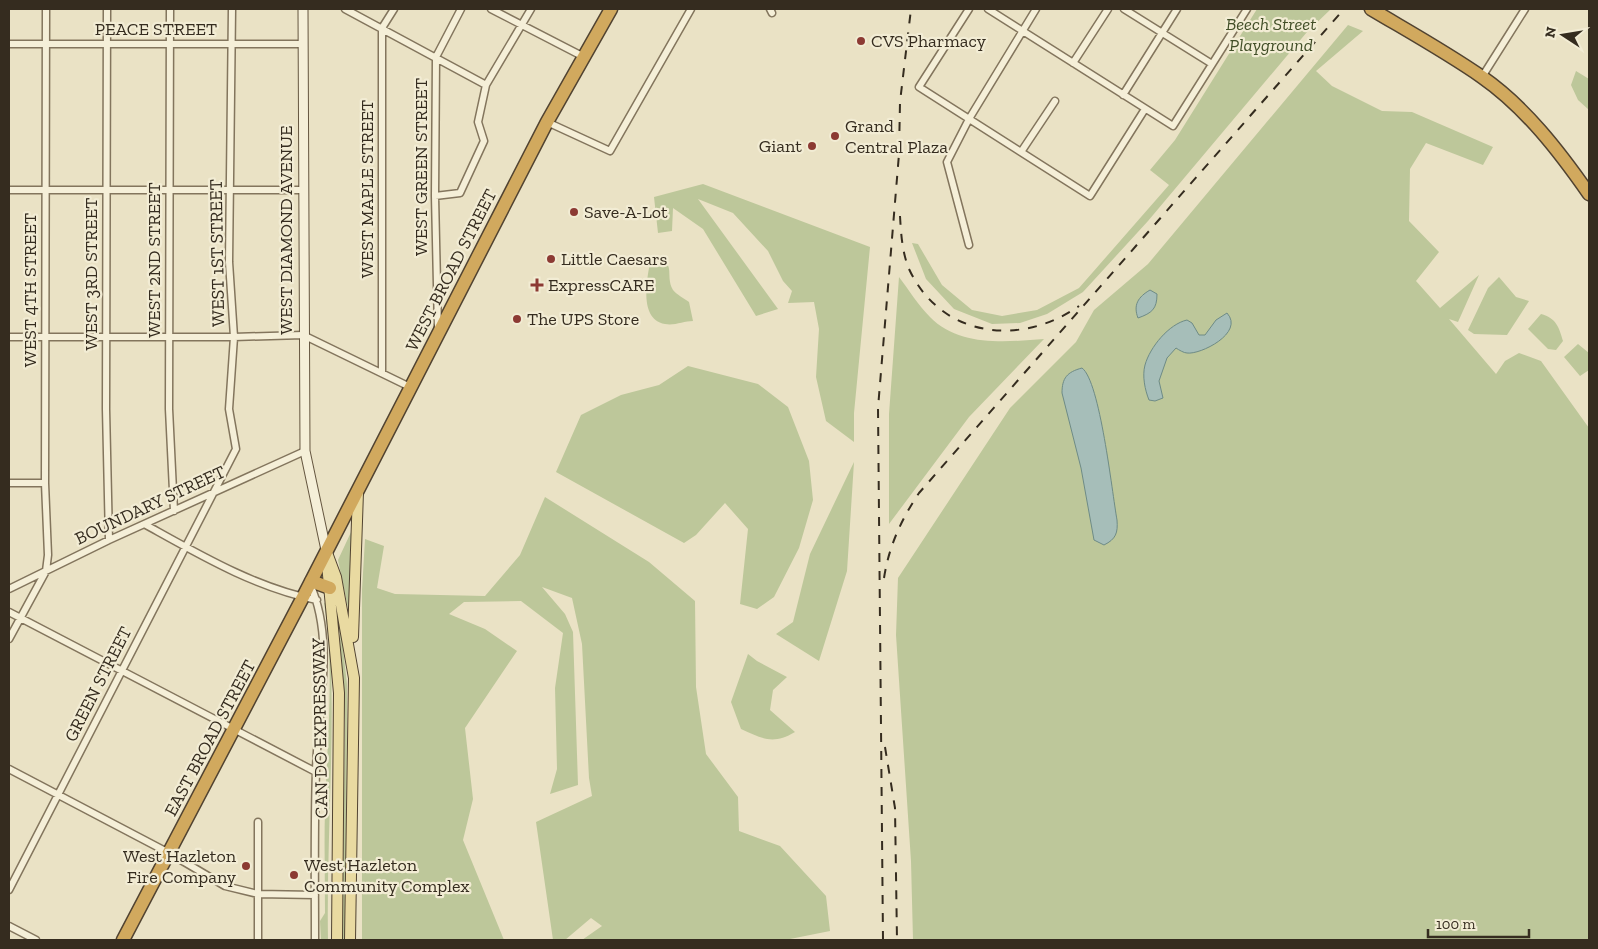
<svg xmlns="http://www.w3.org/2000/svg" width="1598" height="949" viewBox="0 0 1598 949" font-family="'Zilla Slab',serif">
<style>
.green{fill:#bdc79a}
.water{fill:#a6beb9;stroke:#6e8b86}
.lines{fill:none;stroke-linecap:round;stroke-linejoin:round}
.street-casing{stroke:#83755d;stroke-width:9}
.secondary-casing{stroke:#655640;stroke-width:11}
.primary-casing{stroke:#514331;stroke-width:12}
.highway-casing{stroke:#514331;stroke-width:15}
.street{stroke:#f5efd8;stroke-width:6}
.secondary{stroke:#f5efd8;stroke-width:9}
.primary{stroke:#e9daa1;stroke-width:10}
.highway{stroke:#d1a95e;stroke-width:12}
.rail{stroke:#352c1f;stroke-width:2;stroke-dasharray:9 9;stroke-linecap:butt}
.poi-dot{fill:#8c3a33;stroke:#f2ecd4;stroke-width:2}
.labels{text-anchor:middle;dominant-baseline:central;stroke-width:4.5;stroke-linejoin:round;paint-order:stroke}
.park-label{font-size:18px;font-style:italic;fill:#424f28;stroke:#f2ecd4}
.street-label{font-size:18px;fill:#352c1f;stroke:#f2ecd4}
.poi-label{font-size:18px;fill:#352c1f;stroke:#f2ecd4;text-anchor:start}
</style>
<rect width="100%" height="100%" fill="#eae2c5"/>
<path class="green" d="M1257 9H1331L1307 32 1148 221 1083 292 1047 314 1020 323 992 324 954 309 926 279 912 243 918 244 942 285 972 310 1002 316 1037 310 1079 288 1169 185 1150 170 1175 140Z
M1348 25 1363 31 1316 71 1332 86 1382 111 1412 112 1493 147 1483 165 1426 143 1410 169 1409 221 1439 252 1416 281 1440 308 1479 275 1458 322 1449 319 1496 374 1505 361 1519 353 1541 361 1589 428V940H913L911 861 896 635 898 578 1010 408 1076 342 1094 310 1148 264Z
M1576 71 1589 79V110L1578 100 1571 85Z
M703 184 870 247 854 413V442L826 421 816 377 819 329 814 302 788 303 792 291 783 281 768 251 733 213 698 199 778 309 756 316 703 229 673 208 672 231 658 233 654 197Z
M651 258C679 261 664 274 673 290 676 294 685 299 689 302L693 321C684 321 674 326 665 324 638 319 647 278 651 258Z
M899 277C909 290 918 305 930 317 959 347 1006 342 1044 339L969 417 889 524V414Z
M1499 277 1516 297 1529 301 1507 335 1474 334 1468 330 1488 288Z
M1541 314C1556 318 1559 327 1563 341L1556 350 1548 349 1528 329Z
M1578 344 1589 353V370L1580 376 1564 357Z
M688 366 758 384 788 407 809 461 813 500 799 548 774 597 757 609 740 604 748 529 725 503 696 535 684 543 556 472 581 415 621 395 659 385Z
M854 462 847 571 819 661 776 634 793 622 810 554Z
M545 497 649 562 695 601 696 687 706 754 738 797 739 831 780 846 826 896 830 931 785 940H582L602 926 591 918 565 940H553L536 822 592 796 589 778 582 644 572 598 542 587 565 614 573 632 578 785 550 794 557 769 555 688 563 633 521 601 464 602 449 614 485 629 517 651 465 728 473 799 463 840 504 940H362V590L365 539 384 546 377 588 395 594 485 596 520 555Z
M352 530 351 613H349L338 560Z
M327 602C338 714 326 827 328 940H321L320 921 325 913C325 878 324 844 325 809 327 741 335 670 324 603Z
M338 605 347 684 346 940H342L345 720Z
M748 654 757 661 787 677 773 690 770 710 795 732C773 745 763 739 741 729L731 702Z"/>
<path class="water" d="M1150 290 1157 294C1157 309 1152 313 1138 318 1133 305 1138 297 1150 290Z
M1227 313C1245 333 1200 355 1187 353 1184 353 1179 350 1176 348L1167 358 1159 381 1163 398 1155 401 1149 400C1145 390 1142 376 1145 365 1150 347 1169 324 1187 320L1192 323 1199 335H1205L1216 320Z
M1082 368C1100 381 1112 492 1117 520 1118 533 1116 539 1104 545L1094 540 1081 468 1062 393C1062 378 1067 372 1082 368Z"/>
<g class="lines">
<defs>
<path id="street" d="M107 9 106 409 109 540
M170 9 169 409 174 511
M345 9 486 85
M491 9 584 57
M770 9 772 13
M969 9 919 87 1090 196 1145 109
M988 9 1173 126 1247 9
M1124 9 1212 64
M9 44H303
M1073 63 1108 9
M1482 77 1525 9
M1123 95 1177 9
M547 122 610 151 691 9
M1021 152 1055 101
M9 190H302
M435 196 460 193 484 141 478 122 486 85 531 9
M969 245 947 162 969 119 1036 9
M438 329 435 196 436 57 461 9
M9 337H234L303 335 410 387
M382 373V28L394 9
M9 483H45
M146 525C200 555 256 588 317 600
M310 584C336 642 317 711 316 772 314 828 315 884 315 940
M9 589 109 540 305 451
M9 612 316 772
M9 639 46 571 48 555 45 483 46 9
M9 769 169 853 225 886 258 894 315 895
M258 822V940
M9 890 236 449 229 409 234 337 229 262 232 9
M9 926 36 940"/>
<path id="secondary" d="M303 9 305 451 326 550"/>
<path id="primary" d="M326 550 336 577 354 678 350 940
M327 564 339 693 337 940
M353 637 358 492"/>
<path id="highway" d="M1371 9C1408 31 1446 52 1482 77 1525 107 1559 151 1589 194
M311 581 330 588
M123 940 303 597 547 122 611 9"/>
</defs>
<use href="#street" class="street-casing"/>
<use href="#secondary" class="secondary-casing"/>
<use href="#primary" class="primary-casing"/>
<use href="#highway" class="highway-casing"/>
<use href="#street" class="street"/>
<use href="#secondary" class="secondary"/>
<use href="#primary" class="primary"/>
<use href="#highway" class="highway"/>
<path class="rail" d="M900 216C901 233 902 252 909 269 941 338 1021 347 1079 306
M884 578C889 546 901 520 919 493L1344 9
M885 747 895 808 897 940
M883 940 878 408 899 154 900 102 911 9"/>
</g>
<g class="poi-dot">
<circle cx="861" cy="41" r="5"/>
<circle cx="835" cy="136" r="5"/>
<circle cx="812" cy="146" r="5"/>
<circle cx="574" cy="212" r="5"/>
<circle cx="551" cy="259" r="5"/>
<path d="M534.5 277.5h5v5h5v5h-5v5h-5v-5h-5v-5h5z"/>
<circle cx="517" cy="319" r="5"/>
<circle cx="246" cy="866" r="5"/>
<circle cx="294" cy="875" r="5"/>
</g>
<g class="labels">
<g class="park-label">
<text x="1271" y="24">Beech Street<tspan x="1271" dy="21">Playground</tspan></text>
</g>
<g class="street-label">
<text x="156" y="29">PEACE STREET</text>
<text transform="translate(421 167) rotate(-90)">WEST GREEN STREET</text>
<text transform="translate(367 189) rotate(-90)">WEST MAPLE STREET</text>
<text transform="translate(286 230) rotate(-90)">WEST DIAMOND AVENUE</text>
<text transform="translate(217 253) rotate(-91)">WEST 1ST STREET</text>
<text transform="translate(154 260) rotate(-90)">WEST 2ND STREET</text>
<text transform="translate(451 270) rotate(-63)">WEST BROAD STREET</text>
<text transform="translate(91 274) rotate(-90)">WEST 3RD STREET</text>
<text transform="translate(30 290) rotate(-90)">WEST 4TH STREET</text>
<text transform="translate(150 505) rotate(-25)">BOUNDARY STREET</text>
<text transform="translate(98 684) rotate(-63)">GREEN STREET</text>
<text transform="translate(320 728) rotate(-91)">CAN DO EXPRESSWAY</text>
<text transform="translate(210 738) rotate(-62)">EAST BROAD STREET</text>
</g>
<g class="poi-label">
<text x="871" y="41">CVS Pharmacy</text>
<text x="845" y="126">Grand<tspan x="845" dy="21">Central Plaza</tspan></text>
<text x="802" y="146" text-anchor="end">Giant</text>
<text x="584" y="212">Save-A-Lot</text>
<text x="561" y="259">Little Caesars</text>
<text x="548" y="285">ExpressCARE</text>
<text x="527" y="319">The UPS Store</text>
<text x="236" y="856" text-anchor="end">West Hazleton<tspan x="236" dy="21">Fire Company</tspan></text>
<text x="304" y="865">West Hazleton<tspan x="304" dy="21">Community Complex</tspan></text>
</g>
</g>
<rect width="1598" height="949" fill="none" stroke="#352c1f" stroke-width="20"/>
<g transform="translate(1563 35) rotate(282)" stroke="#f2ecd4" stroke-width="4" paint-order="stroke">
<path d="M0-4L9 19L0 12L-9 19Z" fill="#352c1f"/>
<text y="-8" font-size="14" font-weight="bold" text-anchor="middle" fill="#352c1f">N</text>
</g>
<path d="M1428 929v8h101v-8" fill="none" stroke="#352c1f" stroke-width="2.5"/>
<text x="1436" y="929" font-size="15" fill="#352c1f" stroke="#f2ecd4" stroke-width="4" paint-order="stroke">100 m</text>
</svg>
